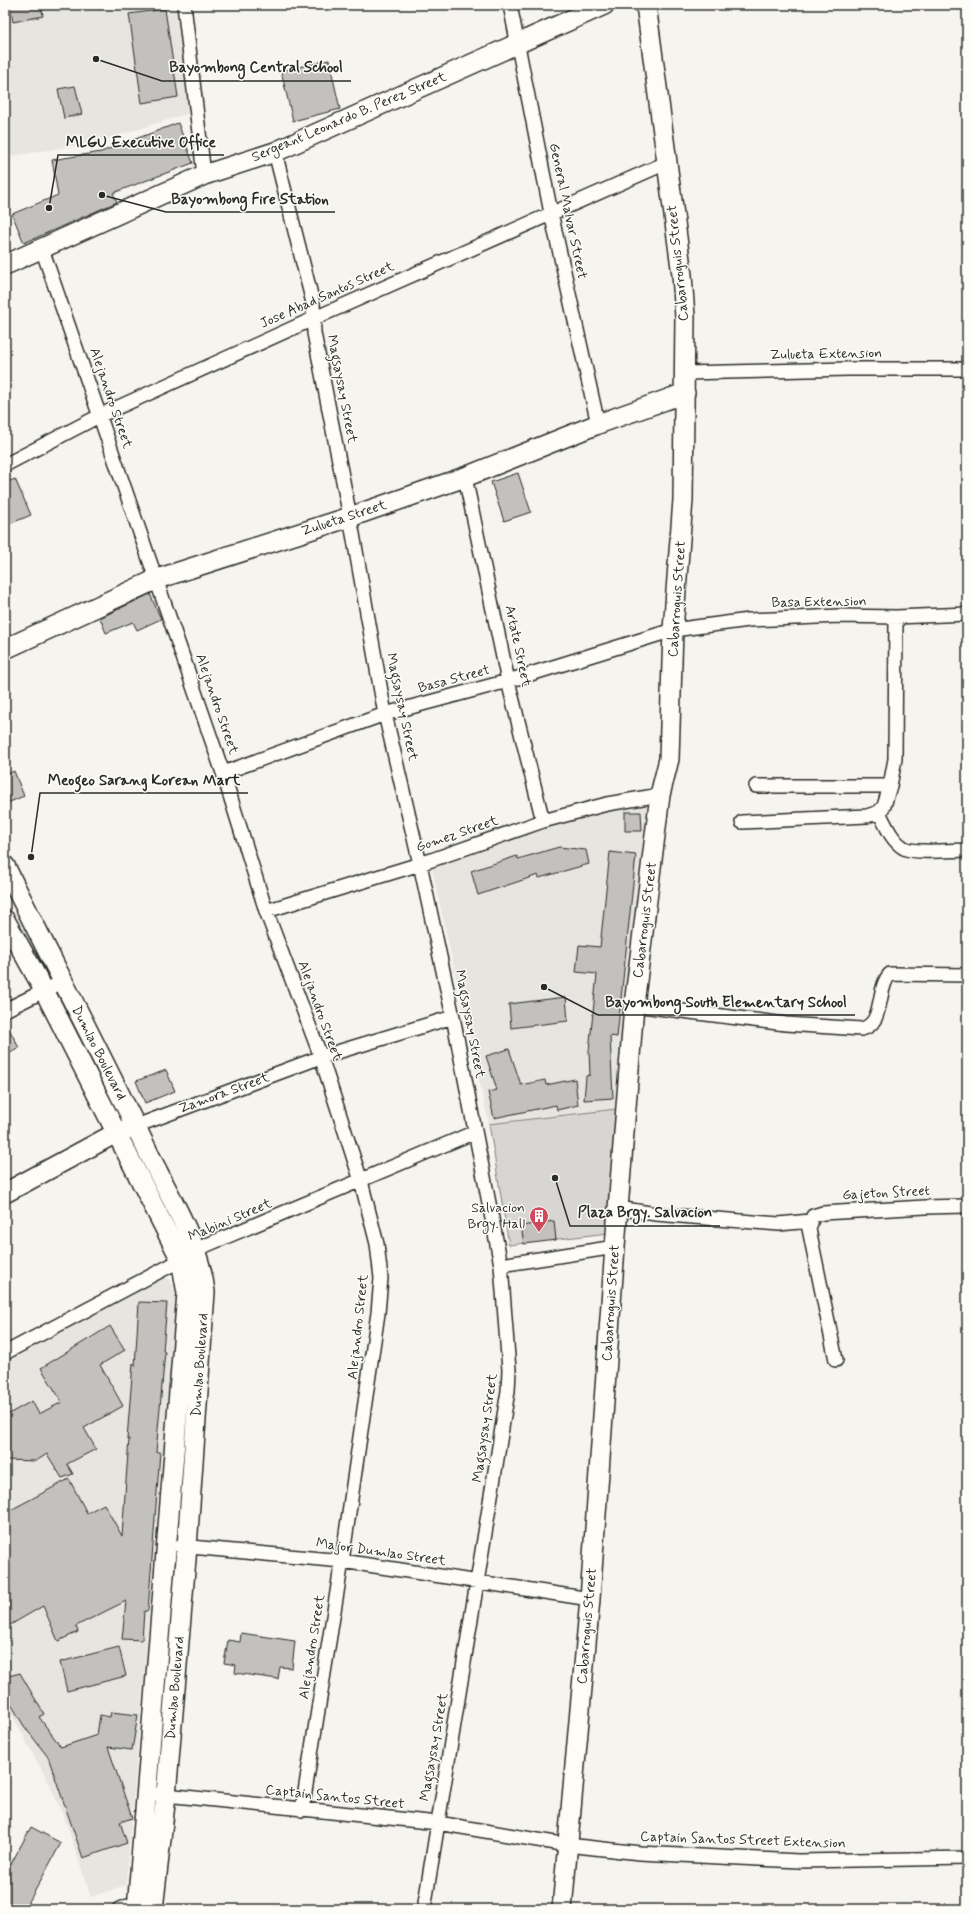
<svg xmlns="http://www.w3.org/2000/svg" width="972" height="1914" viewBox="0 0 972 1914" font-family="Mynerve,sans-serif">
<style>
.built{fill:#e6e5e0}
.green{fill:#d7d6d2;stroke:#81807e}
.building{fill:#c2c1be;stroke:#2b2b2b}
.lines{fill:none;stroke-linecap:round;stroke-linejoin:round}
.street-casing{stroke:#2b2b2b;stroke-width:16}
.secondary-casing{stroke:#2b2b2b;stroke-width:22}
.street{stroke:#fdfcf7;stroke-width:13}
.secondary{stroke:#fdfcf7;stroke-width:19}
.labels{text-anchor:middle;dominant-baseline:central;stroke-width:3;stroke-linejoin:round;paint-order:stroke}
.street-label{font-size:14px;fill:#2b2b2b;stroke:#fdfcf7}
.poi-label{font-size:14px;fill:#2b2b2b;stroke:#fdfcf7;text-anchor:end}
.leader{fill:none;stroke:#2b2b2b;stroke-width:1.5}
.callout-dot{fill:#2b2b2b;stroke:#fdfcf7;stroke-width:1.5}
.callout-label{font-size:15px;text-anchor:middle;font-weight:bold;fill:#2b2b2b;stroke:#fdfcf7;stroke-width:3;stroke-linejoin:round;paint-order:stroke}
</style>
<rect width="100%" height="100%" fill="#f5f4ef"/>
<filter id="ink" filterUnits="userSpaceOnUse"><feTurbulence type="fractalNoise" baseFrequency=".025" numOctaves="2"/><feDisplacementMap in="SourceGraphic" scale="8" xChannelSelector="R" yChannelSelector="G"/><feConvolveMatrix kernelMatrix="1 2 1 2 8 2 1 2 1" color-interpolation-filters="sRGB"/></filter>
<g filter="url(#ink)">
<path class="built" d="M5 5H179L193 112 97 142 5 157Z
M649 798 617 1109 489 1124 431 865 548 821Z
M165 1275 174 1286 176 1297 126 1885 91 1897 67 1825 50 1785 5 1702V1363Z"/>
<path class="green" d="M617 1109 608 1233 509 1245 489 1124Z"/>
<path class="building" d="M10 5H41L43 16 13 22Z
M165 9 178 97 142 103 129 14Z
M329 60 340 109 293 121 281 71Z
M75 86 82 114 64 118 58 89Z
M178 123 193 163 113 193 117 202 24 243 12 214 58 195 52 160 101 152Z
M518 473 531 512 504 521 491 482Z
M15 479 31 515 9 524 5 516V483Z
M150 594 161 619 137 630 133 622 106 633 100 618Z
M14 771 24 796 5 804V775Z
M625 812H641L642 831H625Z
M559 847 586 850 589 864 539 878 538 875 478 895 471 871 517 856 518 859Z
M610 852 636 855 617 1037 610 1036 613 1098 584 1100 586 1076 590 1075 589 1051 597 974 576 972 579 945 600 947Z
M566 997 568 1021 511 1028 509 1004Z
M5 1021 19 1048 5 1056Z
M509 1049 521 1085 545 1080 546 1085 575 1079 578 1105 557 1110 556 1105 494 1118 488 1092 497 1090 486 1056Z
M166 1070 175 1091 145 1103 136 1081Z
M554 1221 556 1240 524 1244 521 1226Z
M139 1302 167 1303 163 1351 165 1352 156 1452H160L148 1611H144L142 1640 122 1639 126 1601 76 1626 78 1632 58 1641 43 1606 5 1628V1513L69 1479 87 1513 104 1504 122 1536 129 1439H127L133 1363 135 1366Z
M110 1326 125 1350 100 1365 123 1406 84 1428 96 1449 67 1464 73 1474 62 1478 47 1454 36 1461 5 1460V1416L32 1401 39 1414 62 1402 41 1368Z
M241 1633 295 1641 292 1668 280 1667 278 1679 235 1673 236 1665 224 1663 228 1640 240 1642Z
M119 1647 126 1676 67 1691 60 1662Z
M20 1673 44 1714 39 1717 61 1747 97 1735 100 1715 110 1717 111 1712 138 1715 132 1750 108 1747 132 1818 120 1822 127 1843 83 1858 48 1757 24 1726 5 1694V1677Z
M31 1827 61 1843 25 1909H5V1875Z"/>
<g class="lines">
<defs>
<path id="street" d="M184 5 204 175
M510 5 551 213 598 424
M275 152 313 303 314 333 350 517 385 714 420 864 453 1017 501 1265 509 1370 508 1391 424 1909
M42 249 223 773 266 911 321 1057 361 1181 377 1244 381 1278 378 1313 342 1561 302 1810
M685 373 848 369H967
M5 465 101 415 315 318 666 163
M465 477 508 681 543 821
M223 773 385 714 508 681 673 630 749 620 839 616 896 617 967 614
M756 786H890
M879 812C885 824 892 841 904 848 915 854 953 850 967 850
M742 822 867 816 879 812 884 806 890 786 895 759 896 617
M266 911 420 864 543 821 607 804 660 795
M634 1005 786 1024 861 1029C885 1025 876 988 890 974L967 975
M5 1010 62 982
M136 1126 321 1057 453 1017
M618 1208 656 1214 779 1224 810 1221
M501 1265 615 1247
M5 1353 181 1260 195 1250 475 1132
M836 1360 809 1229 813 1216 823 1213 925 1207 967 1206
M180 1546 342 1561 590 1599
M146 1793 438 1823 567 1845 640 1853 799 1861 967 1858
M119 1909 143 1901"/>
<path id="secondary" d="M5 265 204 175 275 152 604 5
M5 649 157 579 350 517 465 477 598 424 685 393
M5 866C53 963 104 1060 151 1158 171 1200 200 1244 205 1292L187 1547 166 1795 153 1909
M5 920 44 990 181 1260 187 1293 137 1909
M5 1193 116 1133 127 1129
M562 1909 590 1599 615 1247 634 1005 660 795 669 759 673 630 683 500 685 317 682 275 646 5"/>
</defs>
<use href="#street" class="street-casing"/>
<use href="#secondary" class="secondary-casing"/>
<use href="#street" class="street"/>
<use href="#secondary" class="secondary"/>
</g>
</g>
<defs>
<symbol id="building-pin" viewBox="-11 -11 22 30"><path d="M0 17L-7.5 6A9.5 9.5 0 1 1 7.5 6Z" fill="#d1495b" stroke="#fdfcf7"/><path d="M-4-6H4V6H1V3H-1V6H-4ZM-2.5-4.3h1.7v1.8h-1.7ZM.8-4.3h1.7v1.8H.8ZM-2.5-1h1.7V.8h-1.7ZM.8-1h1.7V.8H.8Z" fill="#fff"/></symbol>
</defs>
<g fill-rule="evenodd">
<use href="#building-pin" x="528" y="1205" width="22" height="30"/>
</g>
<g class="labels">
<g class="street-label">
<text transform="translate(349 117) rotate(-23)">Sergeant Leonardo B. Perez Street</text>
<text transform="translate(568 211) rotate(78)">General Malvar Street</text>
<text transform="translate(678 263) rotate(-96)">Cabarroguis Street</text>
<text transform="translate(327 295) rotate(-24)">Jose Abad Santos Street</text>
<text transform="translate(826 354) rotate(-1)">Zulueta Extension</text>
<text transform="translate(342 389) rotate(79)">Magsaysay Street</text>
<text transform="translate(111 398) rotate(71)">Alejandro Street</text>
<text transform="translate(344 518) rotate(-18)">Zulueta Street</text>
<text transform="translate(677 599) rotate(-86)">Cabarroguis Street</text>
<text transform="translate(819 602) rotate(-1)">Basa Extension</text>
<text transform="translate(518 646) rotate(78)">Artate Street</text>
<text transform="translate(454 679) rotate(-15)">Basa Street</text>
<text transform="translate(217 704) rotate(71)">Alejandro Street</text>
<text transform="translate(402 707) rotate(78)">Magsaysay Street</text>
<text transform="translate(457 834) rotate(-19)">Gomez Street</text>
<text transform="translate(645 920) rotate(-83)">Cabarroguis Street</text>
<text transform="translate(320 1011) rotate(70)">Alejandro Street</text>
<text transform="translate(470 1024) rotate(79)">Magsaysay Street</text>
<text transform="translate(99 1053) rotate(63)">Dumlao Boulevard</text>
<text transform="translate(224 1093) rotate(-20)">Zamora Street</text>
<text transform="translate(886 1193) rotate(-3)">Gajeton Street</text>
<text transform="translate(230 1220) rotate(-23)">Mabini Street</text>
<text transform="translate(611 1303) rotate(-86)">Cabarroguis Street</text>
<text transform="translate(358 1327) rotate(-84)">Alejandro Street</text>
<text transform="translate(200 1365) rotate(-86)">Dumlao Boulevard</text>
<text transform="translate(485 1428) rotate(-82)">Magsaysay Street</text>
<text transform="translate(381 1552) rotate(8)">Major Dumlao Street</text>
<text transform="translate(587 1626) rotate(-85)">Cabarroguis Street</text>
<text transform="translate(312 1647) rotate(-81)">Alejandro Street</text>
<text transform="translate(175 1688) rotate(-85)">Dumlao Boulevard</text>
<text transform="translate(434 1747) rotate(-80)">Magsaysay Street</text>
<text transform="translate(335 1797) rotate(6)">Captain Santos Street</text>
<text transform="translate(743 1840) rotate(2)">Captain Santos Street Extension</text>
</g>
<g class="poi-label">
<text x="525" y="1208">Salvacion<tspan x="525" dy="16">Brgy. Hall</tspan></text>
</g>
</g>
<path class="leader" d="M96 59L162 81H351M49 208L58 155H224M102 195L166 212H335M31 857L40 793H248M544 987L598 1015H855M555 1178L570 1226H720"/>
<g class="callout-dot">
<circle cx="96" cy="59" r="4"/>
<circle cx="49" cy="208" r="4"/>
<circle cx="102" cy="195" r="4"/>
<circle cx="31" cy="857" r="4"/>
<circle cx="544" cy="987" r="4"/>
<circle cx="555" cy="1178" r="4"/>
</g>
<g class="callout-label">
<text x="256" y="72">Bayombong Central School</text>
<text x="141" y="147">MLGU Executive Office</text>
<text x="250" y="204">Bayombong Fire Station</text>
<text x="144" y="785">Meogeo Sarang Korean Mart</text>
<text x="726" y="1007">Bayombong South Elementary School</text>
<text x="645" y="1217">Plaza Brgy. Salvacion</text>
</g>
<rect width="972" height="1914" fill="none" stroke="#fdfcf7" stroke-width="20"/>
<rect x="10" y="10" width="952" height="1894" fill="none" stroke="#2b2b2b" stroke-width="1.5" filter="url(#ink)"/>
</svg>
